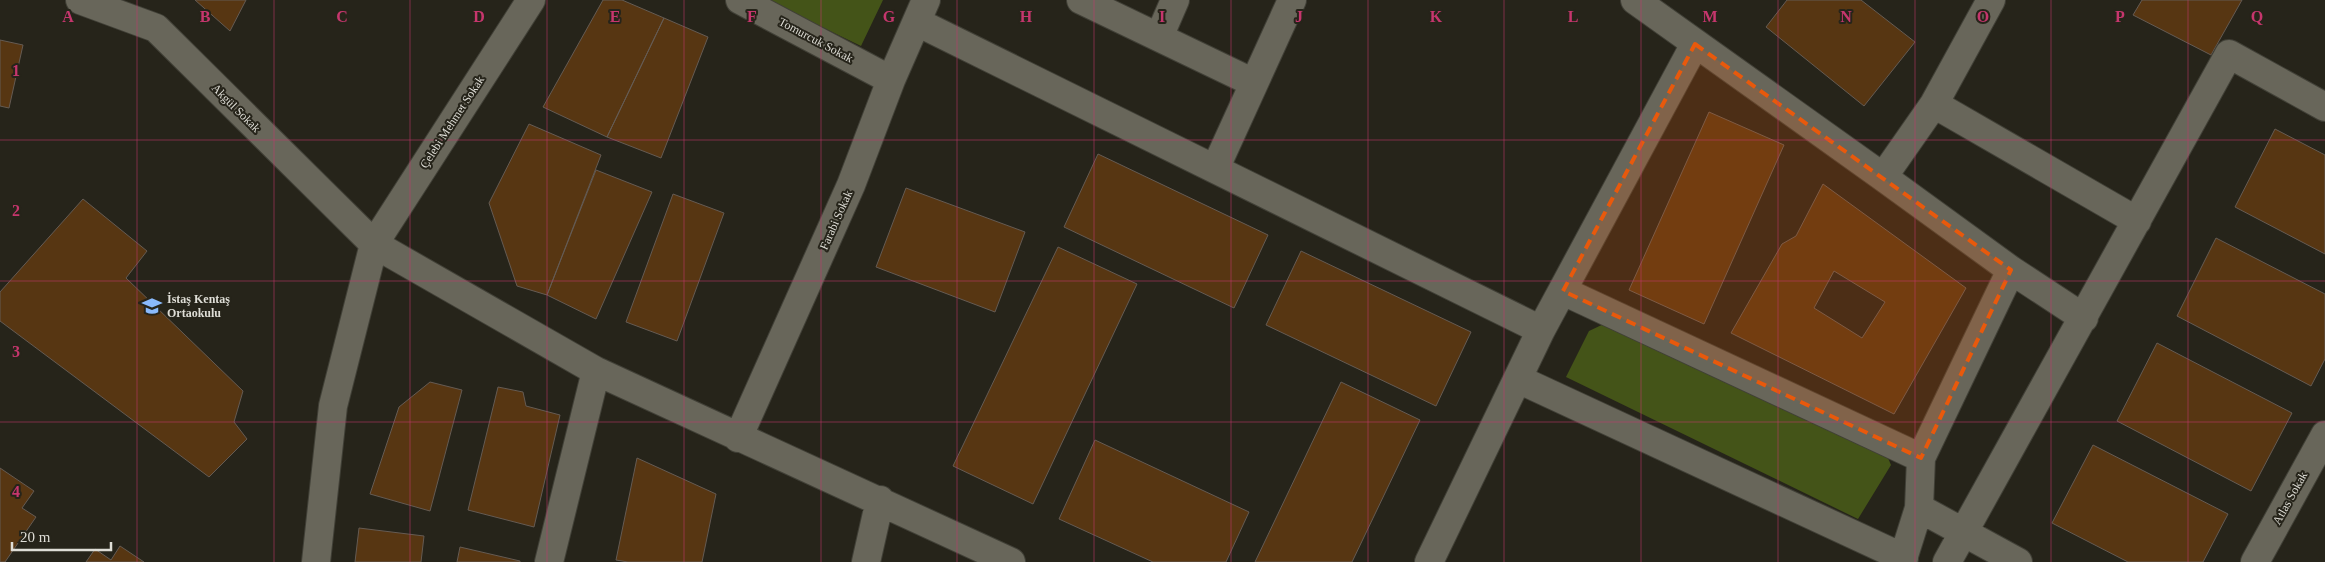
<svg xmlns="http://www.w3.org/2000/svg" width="2325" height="562" viewBox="0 0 2325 562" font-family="Georgia,serif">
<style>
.forest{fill:#445418}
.building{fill:#573612;stroke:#655b53;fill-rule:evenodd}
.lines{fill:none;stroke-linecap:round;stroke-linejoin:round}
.minor-casing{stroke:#414037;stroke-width:30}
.minor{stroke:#68665a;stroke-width:28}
.marked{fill:#e8590c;fill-opacity:0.2;stroke:#e8590c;stroke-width:4;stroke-dasharray:10 6;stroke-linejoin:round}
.grid{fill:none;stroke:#c6366d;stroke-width:1;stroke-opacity:0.55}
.labels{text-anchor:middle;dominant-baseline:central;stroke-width:4;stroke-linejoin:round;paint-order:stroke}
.street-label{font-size:12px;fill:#deddd6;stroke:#26241a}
.poi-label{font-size:12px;font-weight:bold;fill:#deddd6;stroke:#26241a;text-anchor:start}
.grid-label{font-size:16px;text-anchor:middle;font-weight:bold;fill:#c6366d;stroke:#26241a;stroke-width:4;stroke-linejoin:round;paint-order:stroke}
</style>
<rect width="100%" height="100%" fill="#26241a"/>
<path class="forest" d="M766 0H883L861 46Z
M1608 322 1885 451 1891 465 1858 519 1566 377 1589 331Z"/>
<path class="building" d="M195 0H246L230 31Z
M603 0H622L664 18 607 137 543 107Z
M1787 0H1861L1915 42 1864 106 1766 27Z
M2142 0H2242L2211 55 2133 15Z
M664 18 708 37 661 158 607 137Z
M0 40 23 45 9 108 0 106Z
M1709 112 1784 145 1704 324 1629 290Z
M529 124 601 155 547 295 517 286 489 203Z
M2275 129 2325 155V254L2235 207Z
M1098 154 1268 235 1234 308 1064 227Z
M596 170 652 192 596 319 547 295Z
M1823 184 1966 288 1894 414 1731 333 1782 244 1796 236ZM1834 271 1885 302 1862 338 1814 308Z
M906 188 1025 232 995 312 876 267Z
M673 194 724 213 677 341 626 322Z
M83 199 147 251 126 278 243 391 234 422 247 439 209 477 0 321V292Z
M2216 238 2325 294V359L2311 386 2177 316Z
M1058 247 1137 284 1033 504 953 466Z
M1301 251 1471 332 1436 406 1266 325Z
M2157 343 2292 413 2251 491 2117 421Z
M430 382 462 390 430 511 370 494 399 407Z
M1341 382 1420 420 1352 562H1255Z
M498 387 523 392 526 406 560 415 534 527 468 510Z
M1095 440 1249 512 1226 562H1153L1059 519Z
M2093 445 2228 514 2203 562H2128L2052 523Z
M637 458 716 494 702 562H628L616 560Z
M0 468 34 491 22 508 36 517 5 562H0Z
M359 528 424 536 421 562H355Z
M120 546 144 562H86L95 549 111 560Z
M460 547 520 561V562H457Z"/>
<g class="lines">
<defs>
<path id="minor" d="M80 0 156 28 374 244 596 371 1011 562
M740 0 891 80
M1081 0 1254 83
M1635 0 1883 177 2011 270 2084 318
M917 22 1541 330
M1159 37 1175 0
M1934 104 2137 221
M1215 169 1292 0
M1883 177 1934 104 1991 0
M2011 270 1921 458 1919 508 2018 562
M1563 291 1921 458
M1518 379 1904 558
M738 438 851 185 891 80 926 0
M316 562 333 406 374 244 531 0
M549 562 596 371
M866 562 880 500
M1429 562 1541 330 1695 44
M1902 562 1919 508
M1947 562 2229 54 2325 107
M2255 562 2325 435"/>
</defs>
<use href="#minor" class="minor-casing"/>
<use href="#minor" class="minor"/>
</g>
<path class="marked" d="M1695 44 2011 270 1921 458 1563 291Z"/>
<path class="grid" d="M137 0V562M274 0V562M410 0V562M547 0V562M684 0V562M821 0V562M957 0V562M1094 0V562M1231 0V562M1368 0V562M1504 0V562M1641 0V562M1778 0V562M1915 0V562M2051 0V562M2188 0V562M0 140H2325M0 281H2325M0 422H2325"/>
<defs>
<symbol id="school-bare" viewBox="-9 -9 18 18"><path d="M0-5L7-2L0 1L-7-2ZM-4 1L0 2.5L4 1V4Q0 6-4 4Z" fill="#8abafc" stroke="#26241a" stroke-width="2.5" paint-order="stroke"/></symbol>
</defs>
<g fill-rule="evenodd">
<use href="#school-bare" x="138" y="292" width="28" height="28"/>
</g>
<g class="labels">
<g class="street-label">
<text transform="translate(816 40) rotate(28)">Tomurcuk Sokak</text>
<text transform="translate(236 108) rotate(45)">Akgül Sokak</text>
<text transform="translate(452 122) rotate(-57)">Çelebi Mehmet Sokak</text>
<text transform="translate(836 220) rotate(-66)">Farabi Sokak</text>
<text transform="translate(2290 498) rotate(-61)">Atlas Sokak</text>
</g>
<g class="poi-label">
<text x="167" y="299">İstaş Kentaş<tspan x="167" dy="14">Ortaokulu</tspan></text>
</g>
</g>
<g class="grid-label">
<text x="68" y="22">A</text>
<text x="205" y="22">B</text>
<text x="342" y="22">C</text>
<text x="479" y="22">D</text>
<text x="615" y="22">E</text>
<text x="752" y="22">F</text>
<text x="889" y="22">G</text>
<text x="1026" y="22">H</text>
<text x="1162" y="22">I</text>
<text x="1299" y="22">J</text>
<text x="1436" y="22">K</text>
<text x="1573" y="22">L</text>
<text x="1710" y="22">M</text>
<text x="1846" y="22">N</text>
<text x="1983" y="22">O</text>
<text x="2120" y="22">P</text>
<text x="2257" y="22">Q</text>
<text x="16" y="76">1</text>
<text x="16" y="216">2</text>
<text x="16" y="357">3</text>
<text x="16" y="497">4</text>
</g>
<path d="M12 542v8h99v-8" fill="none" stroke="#deddd6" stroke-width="2.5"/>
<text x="20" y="542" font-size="15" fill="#deddd6" stroke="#26241a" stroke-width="4" paint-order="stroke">20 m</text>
</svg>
